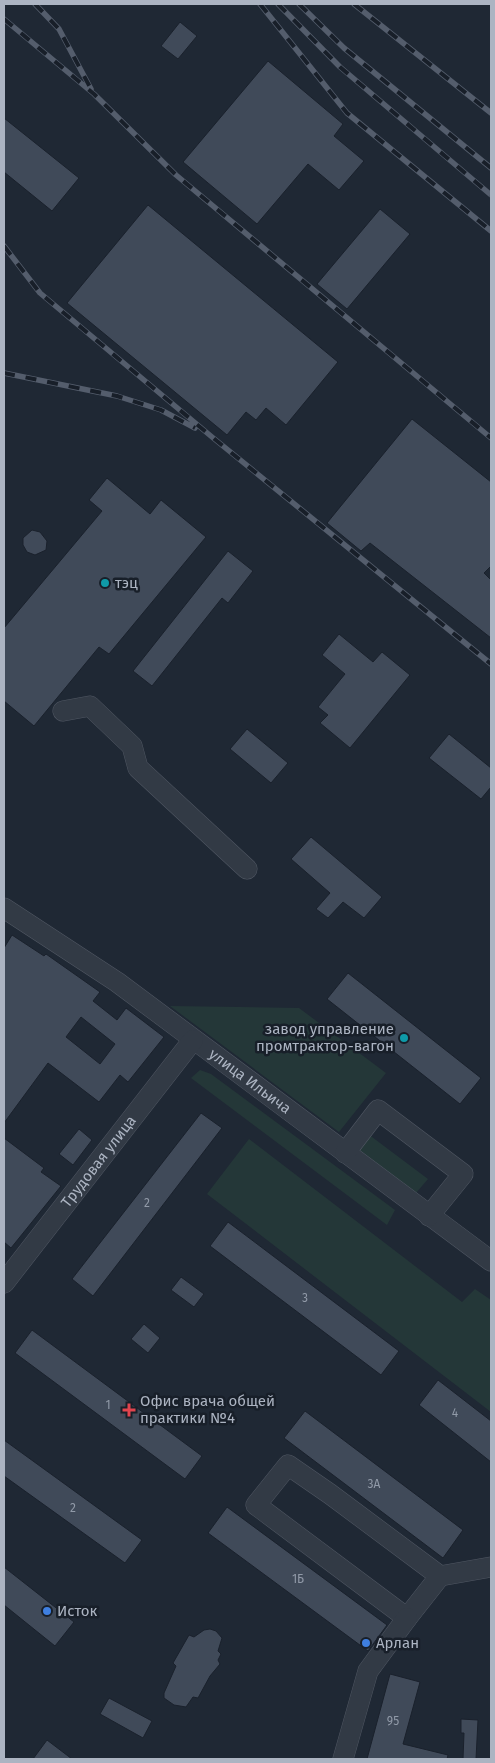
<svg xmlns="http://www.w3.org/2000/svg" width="495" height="1763" viewBox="0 0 495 1763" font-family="'Fira Sans',sans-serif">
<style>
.green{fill:#243738}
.building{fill:#404a59;stroke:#1a212c;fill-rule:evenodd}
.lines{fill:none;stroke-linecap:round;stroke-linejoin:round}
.minor-casing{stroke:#505763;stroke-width:21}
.minor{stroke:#323a45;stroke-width:20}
.rail-casing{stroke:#545d6c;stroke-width:5.5}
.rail{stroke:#181f29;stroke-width:4;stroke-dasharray:11;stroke-linecap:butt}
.culture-dot{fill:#0f9aa8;stroke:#181f29;stroke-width:2}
.health-dot{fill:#e0444e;stroke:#181f29;stroke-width:2}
.shop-dot{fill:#3f7fe0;stroke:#181f29;stroke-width:2}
.labels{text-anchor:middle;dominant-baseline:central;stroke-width:5;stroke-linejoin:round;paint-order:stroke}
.number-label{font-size:12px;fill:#919aa8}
.poi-label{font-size:15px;fill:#acb4c2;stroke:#181f29;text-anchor:start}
.street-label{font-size:15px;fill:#acb4c2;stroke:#181f29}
</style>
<rect width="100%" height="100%" fill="#1f2834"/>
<path class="green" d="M170 1006 299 1008 386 1073 339 1132Z
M200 1070 211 1074 395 1210 387 1225 191 1078Z
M368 1134 428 1179 416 1193 357 1148Z
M249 1139 462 1302 475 1289 491 1300V1412L207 1194Z"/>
<path class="building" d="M180 22 197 36 178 59 161 46Z
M268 61 343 124 334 136 364 161 339 190 308 164 257 224 183 162Z
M4 118 79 178 52 211 4 172Z
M148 205 338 362 286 425 266 408 256 420 246 412 227 435 67 303Z
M380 209 410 234 347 309 317 284Z
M412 419 491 482V566L484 573 491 580V638L370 543 361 551 327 523Z
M107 478 150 514 161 500 206 537 109 654 99 647 34 726 4 701V628L102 511 89 500Z
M32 530 40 532 47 541 46 550 35 555 27 552 23 545V538Z
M228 551 253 571 228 603 222 598 152 686 133 671Z
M339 634 373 662 382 652 410 675 350 748 320 723 328 715 318 707 345 674 322 655Z
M247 729 288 763 271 783 230 749Z
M449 734 491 768V787L481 799 429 758Z
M311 837 382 897 364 918 343 902 328 918 316 909 330 893 291 859Z
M12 935 44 956 46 954 100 992 93 1001 117 1020 126 1008 164 1037 128 1082 120 1075 99 1102 48 1063 4 1123V948ZM81 1017 115 1044 100 1064 66 1037Z
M348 973 481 1078 460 1104 327 999Z
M201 1113 222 1128 93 1296 72 1279Z
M79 1129 92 1140 73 1165 59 1154Z
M4 1138 44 1168 41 1172 61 1186 11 1248 4 1242Z
M228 1222 399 1351 381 1375 210 1246Z
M181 1277 204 1294 194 1307 171 1290Z
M144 1324 160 1338 148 1353 131 1339Z
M32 1330 202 1456 185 1479 15 1353Z
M438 1380 491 1421V1462L419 1405Z
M305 1411 463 1530 443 1558 284 1438Z
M4 1440 142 1540 125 1563 4 1476Z
M227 1507 387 1625 368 1651 208 1533Z
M4 1567 74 1622 55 1646 4 1605Z
M210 1629 216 1631 222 1638 218 1651 221 1654 218 1660 220 1664 210 1676 198 1698 193 1697 186 1707 174 1705 164 1698V1693L176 1666 173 1663 189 1635 194 1637 204 1630Z
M390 1674 420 1682 403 1744 448 1755 447 1759H367Z
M109 1698 152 1721 143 1738 100 1714Z
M461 1719 478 1720 476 1759H463L464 1733H461Z
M47 1740 72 1759H33Z"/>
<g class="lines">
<defs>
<g id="minor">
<path d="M63 711 90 706 132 746 138 768 247 869"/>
<path id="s1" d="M4 908 117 982 491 1261"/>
<path d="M345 1153 378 1110 463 1174 429 1216"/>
<path id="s2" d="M4 1283 193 1040"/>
<path d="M440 1576 330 1494 288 1465 256 1505 407 1618 440 1576 491 1567"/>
<path d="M343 1759 368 1671 407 1618"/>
</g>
</defs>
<use href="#minor" class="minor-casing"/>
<use href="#minor" class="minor"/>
<defs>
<path id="rail" d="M35 4 59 29 91 89
M260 4 347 113 491 231
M278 4 340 67 491 195
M299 4 344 48 491 168
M354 4 491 113
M4 19 94 94 176 175 491 438
M4 246 40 293 212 437 491 664
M4 373 117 396 161 410 195 428"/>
</defs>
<use href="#rail" class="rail-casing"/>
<use href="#rail" class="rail"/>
</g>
<g class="culture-dot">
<circle cx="105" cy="583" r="5"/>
<circle cx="404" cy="1038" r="5"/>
</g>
<path class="health-dot" d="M126.5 1402.5h5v5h5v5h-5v5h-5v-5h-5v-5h5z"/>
<g class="shop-dot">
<circle cx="47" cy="1611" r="5"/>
<circle cx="366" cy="1643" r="5"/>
</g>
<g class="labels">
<g class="number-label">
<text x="147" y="1203">2</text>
<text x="305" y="1298">3</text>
<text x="108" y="1405">1</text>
<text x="455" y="1413">4</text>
<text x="374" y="1484">3А</text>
<text x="73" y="1508">2</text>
<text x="298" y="1579">1Б</text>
<text x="393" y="1721">95</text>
</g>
<g class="poi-label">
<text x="115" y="583">тэц</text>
<text x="394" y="1029" text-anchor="end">завод управление<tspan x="394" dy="17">промтрактор-вагон</tspan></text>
<text x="140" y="1401">Офис врача общей<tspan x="140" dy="17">практики №4</tspan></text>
<text x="57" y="1611">Исток</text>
<text x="376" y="1643">Арлан</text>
</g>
<g class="street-label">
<text stroke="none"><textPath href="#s1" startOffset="301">улица Ильича</textPath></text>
<text stroke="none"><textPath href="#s2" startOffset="154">Трудовая улица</textPath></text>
</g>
</g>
<rect width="495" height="1763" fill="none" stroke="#acb4c2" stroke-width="10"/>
</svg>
